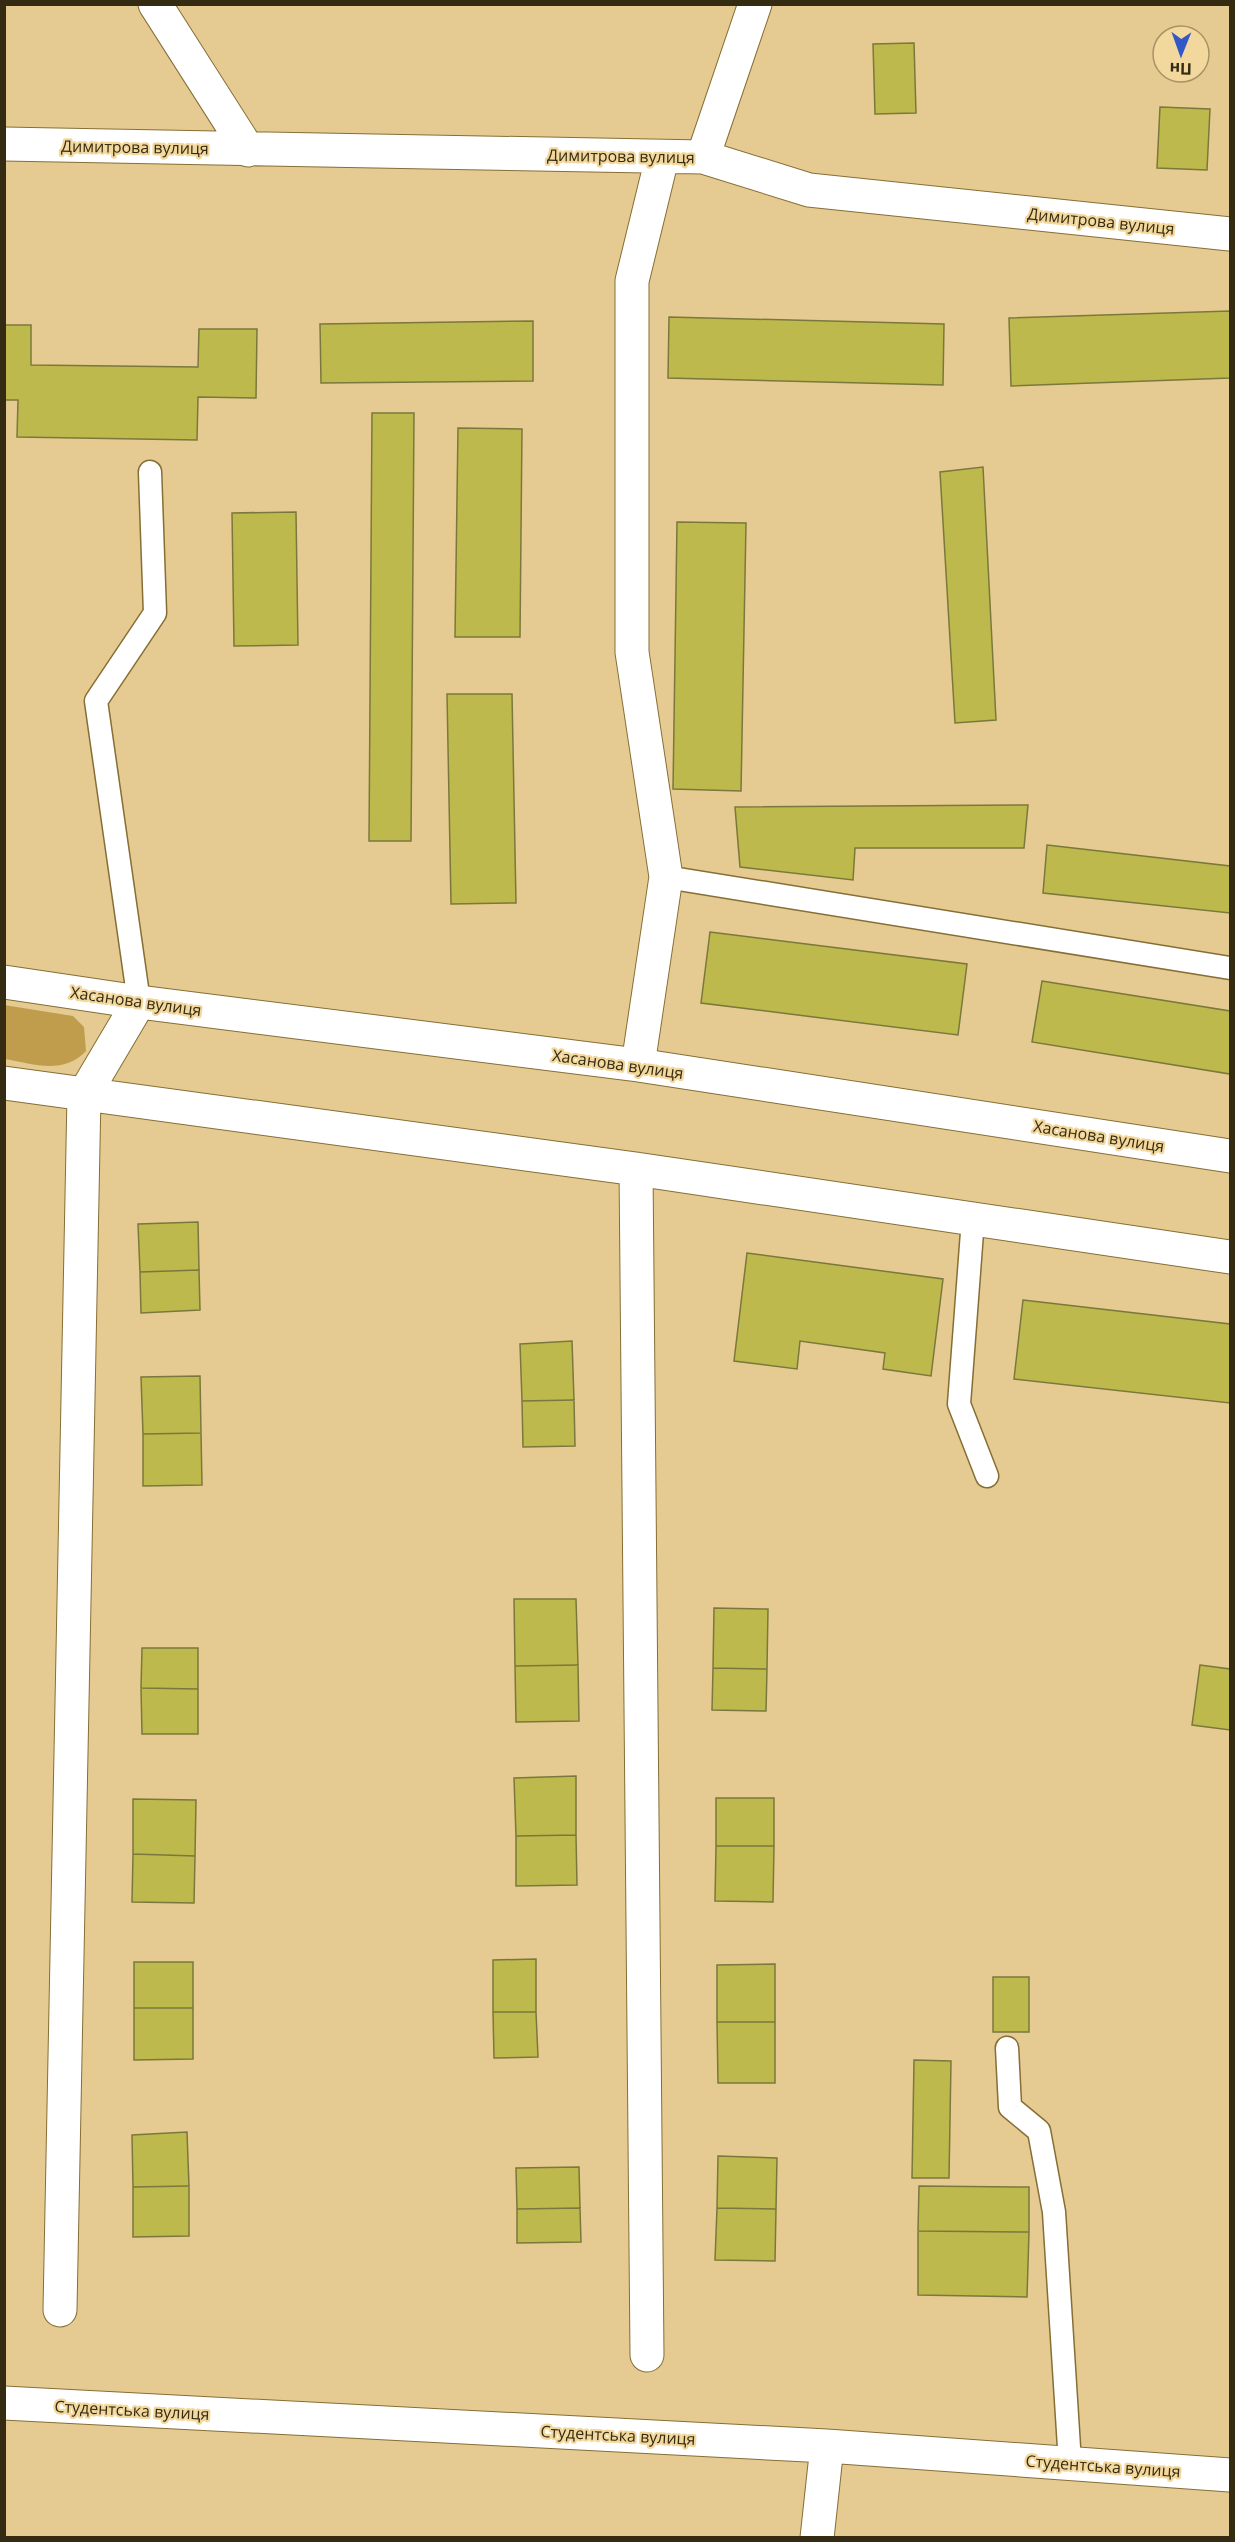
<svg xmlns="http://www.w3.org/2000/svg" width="1235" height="2542" viewBox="0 0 1235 2542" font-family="'Open Sans',sans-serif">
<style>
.green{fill:#bf9d4d}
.building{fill:#beb94c;stroke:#7b783d;stroke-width:1.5}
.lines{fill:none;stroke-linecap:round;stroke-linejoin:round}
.lane-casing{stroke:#866e35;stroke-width:25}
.street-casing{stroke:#866e35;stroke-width:35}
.lane{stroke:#fff;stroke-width:22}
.street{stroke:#fff;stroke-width:33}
.labels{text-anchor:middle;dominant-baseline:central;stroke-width:4.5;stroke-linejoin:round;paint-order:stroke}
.street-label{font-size:16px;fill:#352b13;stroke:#f3d89d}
</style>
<rect width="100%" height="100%" fill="#e5cb91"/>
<path class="green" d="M4 1005 73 1016 84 1027 86 1051C63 1075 34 1064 5 1059Z"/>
<path class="building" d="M914 43 916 113 875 114 873 44Z
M1160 107 1210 109 1207 170 1157 168Z
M1230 311V378L1011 386 1009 318Z
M669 317 944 324 943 385 668 378Z
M533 321V381L321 383 320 324Z
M4 325H31V365L198 367 199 329H257L256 398 198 397 197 440 17 437 18 400H4Z
M372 413H414L411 841H369Z
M458 428 522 429 520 637H455Z
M983 467 996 720 955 723 940 472Z
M296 512 298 645 234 646 232 513Z
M677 522 746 523 741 791 673 789Z
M447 694H512L516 903 451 904Z
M1028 805 1024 848H855L853 880 740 867 735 807Z
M1047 845 1230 866V913L1043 893Z
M710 932 967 964 958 1035 701 1003Z
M1042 981 1230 1011V1074L1032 1042Z
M198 1222 199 1270 140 1272 138 1224Z
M747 1253 943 1279 931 1376 883 1369 885 1353 800 1341 797 1369 734 1361Z
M199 1270 200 1310 141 1313 140 1272Z
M1023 1300 1230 1324V1403L1014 1379Z
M572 1341 574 1400 522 1401 520 1344Z
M200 1376 201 1433 143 1434 141 1377Z
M574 1400 575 1446 523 1447 522 1401Z
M201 1433 202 1485 143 1486V1434Z
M514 1599H576L578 1665 515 1666Z
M714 1608 768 1609 767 1669 713 1668Z
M142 1648H198V1689L141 1688Z
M578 1665 579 1721 516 1722 515 1666Z
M1200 1665 1230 1669V1730L1192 1725Z
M713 1668 767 1669 766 1711 712 1710Z
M141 1688 198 1689V1734H142Z
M576 1776V1835L516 1836 514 1778Z
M716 1798H774V1846H716Z
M133 1799 196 1800 195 1856 133 1854Z
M576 1835 577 1885 516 1886V1836Z
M716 1846H774L773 1902 715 1901Z
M133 1854 195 1856 194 1903 132 1902Z
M536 1959V2012H493V1960Z
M134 1962H193V2008H134Z
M775 1964V2022H717V1965Z
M993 1977H1029V2032H993Z
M134 2008H193V2059L134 2060Z
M493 2012H536L538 2057 494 2058Z
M717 2022H775V2083H718Z
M914 2060 951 2061 949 2178H912Z
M187 2132 189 2186 133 2187 132 2135Z
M718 2156 777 2158 776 2209 717 2208Z
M579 2167 580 2208 517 2209 516 2168Z
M189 2186V2236L133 2237V2187Z
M919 2186 1029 2187V2232L918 2231Z
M580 2208 581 2242 517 2243V2209Z
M717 2208 776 2209 775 2261 715 2260Z
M918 2231 1029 2232 1027 2297 918 2295Z"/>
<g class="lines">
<defs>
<path id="lane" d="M666 877 1230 968
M139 1002 96 701 155 613 150 472
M973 1219 959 1404 987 1476
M1007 2048 1010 2107 1039 2131 1054 2212 1070 2463"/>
<path id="street" d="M155 4 248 150
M4 144 703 157 809 190 1230 234
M703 157 755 4
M4 982 139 1002 638 1065 1230 1156
M638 1065 666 877 632 652V281L662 158
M4 1083 636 1169 1230 1257
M636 1169 647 2355
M60 2310 84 1095 139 1002
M4 2403 827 2446 1230 2475
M817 2538 827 2446"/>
</defs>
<use href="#lane" class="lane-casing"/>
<use href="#street" class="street-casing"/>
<use href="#lane" class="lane"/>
<use href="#street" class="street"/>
</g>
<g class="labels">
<g class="street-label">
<text transform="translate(135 147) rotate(1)">Димитрова вулиця</text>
<text transform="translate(621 156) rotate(1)">Димитрова вулиця</text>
<text transform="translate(1101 221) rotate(6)">Димитрова вулиця</text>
<text transform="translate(136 1001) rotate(8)">Хасанова вулиця</text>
<text transform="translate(618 1064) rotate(8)">Хасанова вулиця</text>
<text transform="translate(1099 1136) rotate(9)">Хасанова вулиця</text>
<text transform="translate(132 2410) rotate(3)">Студентська вулиця</text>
<text transform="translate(618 2435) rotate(3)">Студентська вулиця</text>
<text transform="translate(1103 2466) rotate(4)">Студентська вулиця</text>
</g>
</g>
<rect width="1235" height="2542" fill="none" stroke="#352b13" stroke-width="12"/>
<g transform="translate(1181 54) rotate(181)"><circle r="28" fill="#f3d89d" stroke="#a79366" stroke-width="1.5"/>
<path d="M0-4.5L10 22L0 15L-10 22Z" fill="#3457c8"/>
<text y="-9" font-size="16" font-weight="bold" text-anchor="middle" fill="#352b13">Пн</text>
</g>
</svg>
